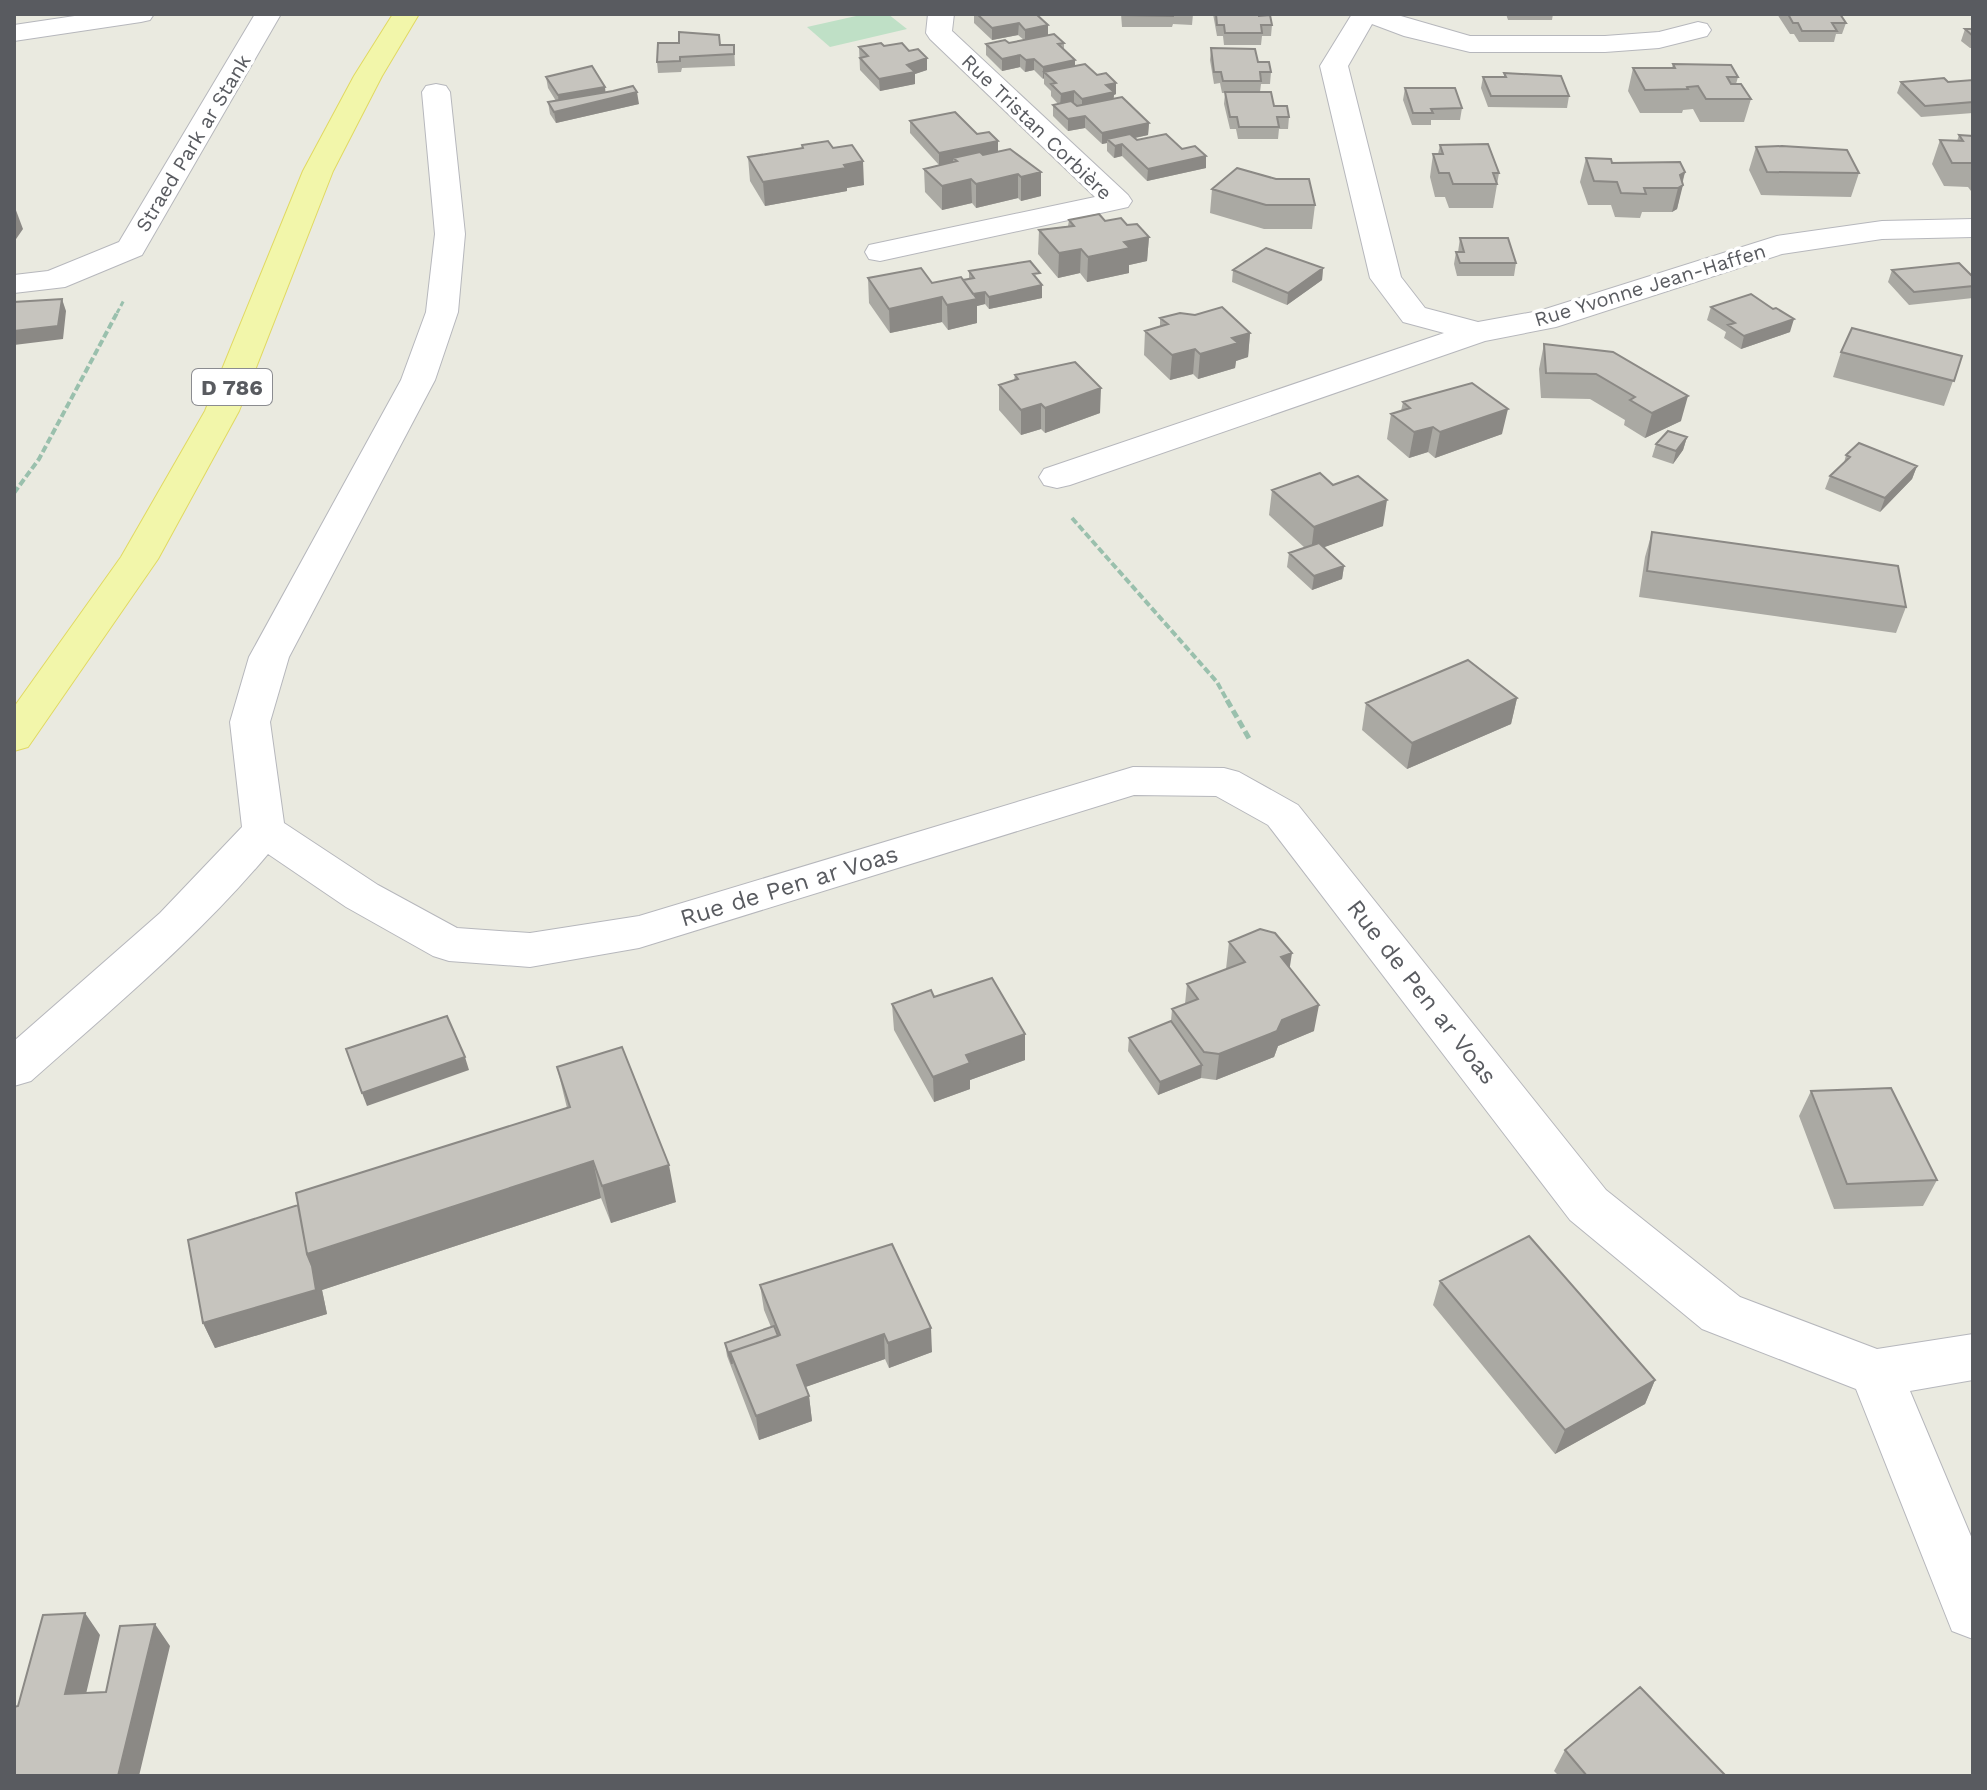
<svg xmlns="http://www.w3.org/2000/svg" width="1987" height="1790" viewBox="0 0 1987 1790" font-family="'Work Sans',sans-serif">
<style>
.green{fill:#bfe0c6}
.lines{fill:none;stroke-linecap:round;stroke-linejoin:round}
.street-casing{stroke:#b6b7bc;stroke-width:2}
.primary-casing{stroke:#e1d962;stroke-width:2}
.path-far2{stroke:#9ac0ad;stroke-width:3;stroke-dasharray:5 3;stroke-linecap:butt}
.path-far1{stroke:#9ac0ad;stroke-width:4;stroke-dasharray:7 3;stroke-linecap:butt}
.path{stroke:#9ac0ad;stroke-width:5;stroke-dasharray:8 4;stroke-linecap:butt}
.street{fill:#fff;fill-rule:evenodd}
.primary{fill:#f2f6aa;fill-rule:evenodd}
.wall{fill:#aaa9a3}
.shaded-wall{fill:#8b8985}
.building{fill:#c6c4be;stroke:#8b8985;stroke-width:2}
.labels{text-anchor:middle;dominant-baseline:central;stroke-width:7;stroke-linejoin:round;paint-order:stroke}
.far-street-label{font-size:20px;fill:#595b60;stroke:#fff}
.shield{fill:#fff;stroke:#8b8c90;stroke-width:2}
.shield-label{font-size:22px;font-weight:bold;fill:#595b60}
.street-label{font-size:24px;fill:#595b60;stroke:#fff}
</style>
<rect width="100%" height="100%" fill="#eaeae0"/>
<path class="green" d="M865 14H888L907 29 830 47 807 27Z"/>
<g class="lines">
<defs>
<path id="street" d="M88 14H154L150 20 141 22 14 41V25Z
M255 14H281L142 255 65 287 14 293V275L48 271 119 242Z
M928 14H954L952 31 1128 195 1132 201 1128 207 880 261 869 259 865 252 869 245 1095 197 930 39 926 33Z
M1352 14H1394L1470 36H1605L1659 32 1698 22 1707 24 1711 30 1707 36 1659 48 1605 52H1470L1404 36 1372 24 1348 66 1401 277 1425 308 1478 322 1539 311 1777 236 1882 221 1973 219V237L1882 239 1782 254 1556 327 1485 341 1070 485 1057 488 1044 485 1039 477 1044 469 1444 333 1403 322 1370 278 1320 66Z
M436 84 446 86 450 92 465 234 458 312 435 380 289 657 270 722 284 823 378 885 457 928 530 933 639 916 1133 767 1224 768 1239 772 1298 805 1606 1190 1740 1297 1877 1349 1973 1334V1380L1910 1391 1973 1541V1639L1952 1631 1856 1389 1702 1329 1570 1220 1268 825 1216 796 1134 795 639 948 530 967 449 961 433 956 346 907 268 854C198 938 113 1008 31 1081L14 1086V1041L160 913 242 827 230 722 249 657 401 380 426 312 435 234 422 92 426 86Z"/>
<path id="primary" d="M393 14H419L382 76 333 171 239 411 158 559 28 747 14 751V707L121 557 205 411 303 171 354 76Z"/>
</defs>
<use href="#street" class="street-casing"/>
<use href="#primary" class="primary-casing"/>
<path class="path-far2" d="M117 313 124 300"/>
<path class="path-far1" d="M14 493 39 459 118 311
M1072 518 1217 682 1228 702"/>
<path class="path" d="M1227 700 1250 740"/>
<use href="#street" class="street"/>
<use href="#primary" class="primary"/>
</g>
<path class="wall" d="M974 14H1036L1048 35 1064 43V50L1075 60V66L1116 83V94L1114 95 1113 99 1149 123 1148 135 1135 138 1137 140 1182 149 1206 168 1147 181 1122 156 1114 158 1107 151V143L1102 144 1085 128 1068 131 1053 116V105L1058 104 1051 96V91L1044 84V78L1043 79 1034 70 1025 72 1020 67 1002 71 986 55V44L1009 43 1024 40 1018 35 992 40 974 23Z
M1121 14H1193L1192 25 1173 24 1172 27H1122Z
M1213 14H1259L1272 25 1271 36H1262L1261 45H1224L1223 36H1217Z
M1506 14H1553L1552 20H1508Z
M1777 14H1840L1846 23 1842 34H1836L1834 42H1799L1794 34H1790Z
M1965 29H1973V48H1970L1961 41Z
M720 45H734L735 66 682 68 681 72 658 73 657 62Z
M884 46 927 70 915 74V84L880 91 860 70 859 47Z
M1211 48 1258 62 1271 72 1270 84H1261L1260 92 1274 106 1289 117 1288 129H1279L1278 139H1238L1236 129H1230L1224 104 1225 93H1222L1220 83 1214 84 1210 60Z
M1673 64 1738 77 1736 84 1751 99 1744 122H1700L1693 109 1683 110 1682 113H1640L1628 91 1633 68H1672Z
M1504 73 1569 96 1567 108 1488 107 1481 88 1483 77H1504Z
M546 77 605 92 639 104 556 123 550 114 548 102 556 101 548 88Z
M1973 80V113L1921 117 1897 93 1901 82H1948Z
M1405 88 1462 108 1460 120H1431V125H1412L1403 100Z
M910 121 977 134 998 152 1041 172V196L1021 201 1018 198 976 208 972 203 942 210 925 192 924 169 939 165 910 133Z
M1959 135 1973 136V192L1971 191 1968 187 1944 186 1932 164 1940 140 1957 141Z
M802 145 864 185 847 188V191L765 206 750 181 748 157 802 148Z
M1440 145 1499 173 1493 208H1449L1445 197H1435L1430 177 1433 154H1438Z
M1756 147 1859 173 1851 197 1761 195 1749 170Z
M1586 158 1685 172 1677 209 1672 212H1642L1640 218 1615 217 1611 205H1588L1580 182Z
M1212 189 1315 205 1312 229H1264L1210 213Z
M1069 220 1105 221 1127 225 1149 237 1147 261 1129 265V273L1087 282 1080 273 1058 278 1038 254 1039 230 1068 226Z
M1460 238 1516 263 1514 276H1457L1454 264 1456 252H1458Z
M1323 268 1322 280 1287 305 1232 282 1233 270Z
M1892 270 1973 277V298L1909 305 1888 282Z
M969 271 1039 282 1042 285V298L989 309 985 304 977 306V323L948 330 942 322 890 333 869 303 868 278 932 283 969 279Z
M1711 307 1790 332 1741 349 1724 338 1726 332 1707 320Z
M1160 318 1250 333 1248 357 1236 361 1235 368 1198 379 1193 374 1170 380 1144 355 1145 331 1160 326Z
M1544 344 1681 421 1645 438 1624 425 1625 420 1590 399 1541 398 1539 369Z
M1841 352 1962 356 1944 406 1833 377Z
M1015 375 1100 413 1045 433 1041 429 1021 435 999 410V385L1014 380Z
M1403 402 1502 434 1435 458 1428 452 1409 458 1387 439 1391 414 1401 411Z
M1687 437 1683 450 1673 464 1652 457 1656 444Z
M1846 455 1917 466 1912 479 1880 512 1825 489 1830 476 1844 463Z
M1272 490 1383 526 1324 547 1344 566 1342 579 1312 590 1287 567 1289 553 1305 548 1269 515Z
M1652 532 1906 607 1896 633 1639 597 1645 557Z
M1517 698 1511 724 1407 769 1362 730 1366 703Z
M1229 942 1290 968 1314 1031 1278 1046 1274 1057 1216 1080 1201 1078 1158 1095 1128 1051 1129 1038 1171 1021 1172 1009 1185 1004 1187 984 1226 969Z
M934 997 1025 1034V1060L970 1080V1089L934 1102 894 1030 892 1004Z
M557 1067 676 1202 611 1223 601 1198 322 1290 327 1314 215 1348 203 1323 298 1205 567 1108Z
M1811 1091 1937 1180 1923 1206 1834 1209 1799 1116Z
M1440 1281 1655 1380 1645 1404 1555 1454 1433 1305Z
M760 1285 932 1352 889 1368 885 1359 805 1387 809 1396 812 1421 759 1440 727 1356 725 1343 771 1327 764 1310Z
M1565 1750 1726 1776H1559L1554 1771Z"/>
<path class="shaded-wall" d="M1019 23 1018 35 992 40V28Z
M1048 25V37L1025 41V30Z
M1020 55V67L1002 71V59Z
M927 58V70L915 74V84L880 91 879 79 907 65Z
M1034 59V70L1025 72 1026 60Z
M1075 60V72H1044V78L1043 79V67Z
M1116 83V94L1114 95 1113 104 1082 111V99L1106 85Z
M605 87 606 98 559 107 558 95Z
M1074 91V103L1060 106 1061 94Z
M637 92 639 104 556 123 554 112Z
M1085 116V128L1068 131V119Z
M1149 123 1148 135 1111 143 1107 139V143L1102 144V133Z
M998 141V153L953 158V162L939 165V153Z
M1122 144V156L1114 158 1115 146Z
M1206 156V168L1147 181 1148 169Z
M834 159 863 161 864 185 847 188V191L765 206 763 182Z
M1041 172V196L1021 201V177Z
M1685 172 1681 186 1683 185 1677 209 1672 212 1678 188 1680 175Z
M1018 174V198L976 208V184Z
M971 179 972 203 942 210V186Z
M14 205 23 229 14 242Z
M1149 237 1147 261 1129 265V273L1087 282 1088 257 1124 242Z
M1081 249 1080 273 1058 278 1059 253Z
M1323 268 1322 280 1287 305 1288 293Z
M1042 285V298L989 309V297Z
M985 292V304L977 306V323L948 330 947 305 966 296Z
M942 297V322L890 333 889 309Z
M62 299 66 311 63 339 14 345V331Z
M1794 319 1790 332 1741 349 1744 336Z
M1250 333 1248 357 1236 361 1235 368 1198 379 1200 354 1232 338Z
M1195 349 1193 374 1170 380 1172 355Z
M1101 388 1100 413 1045 433V408Z
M1688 396 1681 421 1645 438 1652 413Z
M1041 404V429L1021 435V410Z
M1508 409 1502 434 1435 458 1440 432Z
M1433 427 1428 452 1409 458 1414 432Z
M1687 437 1683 450 1673 464 1676 451Z
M1917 466 1912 479 1880 512 1885 498Z
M1387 500 1383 526 1311 552 1314 527Z
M1344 566 1342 579 1312 590 1314 576Z
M1517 698 1511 724 1407 769 1412 743Z
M1292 953 1288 979 1281 957Z
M1319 1005 1314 1031 1278 1046 1274 1057 1216 1080 1219 1054 1282 1020Z
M1025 1034V1060L970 1080V1089L934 1102 933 1077 966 1055Z
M465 1057 469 1070 367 1106 362 1093Z
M1202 1065 1201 1078 1158 1095 1160 1082Z
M593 1161 601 1198 322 1290 327 1314 215 1348 203 1323 307 1254Z
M669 1165 676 1202 611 1223 602 1186Z
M931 1328 932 1352 889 1368 888 1343Z
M884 1334 885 1359 800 1389 797 1365Z
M1655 1380 1645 1404 1555 1454 1565 1430Z
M809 1396 812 1421 759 1440 756 1416Z
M85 1613 100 1635 81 1715 65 1694Z
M155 1624 170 1646 139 1776H118Z"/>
<path class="building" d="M977 14H1036L1048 25 1025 30 1019 23 992 28Z
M1122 14H1173V16L1122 15Z
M1216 14H1259V16L1270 15 1272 25H1261L1262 33H1225L1224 25H1217Z
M1788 14H1840L1846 23H1832L1837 31H1802L1798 23H1793Z
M1965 29H1973V36Z
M679 32 719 35 720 45H734V54L680 57V61L657 62 658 43H679Z
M1054 34 1064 43 1058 44 1075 60 1043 67 1034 59 1026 60 1020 55 1002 59 986 44 1005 40 1009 43Z
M881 43 884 46 902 43 909 51 918 49 927 58 907 65 915 72 879 79 860 58 868 56 859 47Z
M1211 48 1255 49 1258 62H1269L1271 72H1260L1261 81H1223L1221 72H1214Z
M1085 64 1097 75 1106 73 1116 83 1106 85 1114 92 1082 99 1074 91 1061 94 1051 84 1056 83 1044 72Z
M1673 64 1731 65 1738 77H1727L1731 84H1741L1751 99H1706L1698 86 1687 87 1688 89 1645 90 1633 68H1675Z
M592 66 605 87 558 95 546 77Z
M1504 73 1561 76 1569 96H1491L1483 77H1506Z
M1944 78 1948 82 1973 80V102L1925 106 1901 82Z
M633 86 637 92 554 112 548 102 613 91Z
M1405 88H1455L1462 108 1431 109 1433 113H1413Z
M1225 92H1271L1274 106H1287L1289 117H1277L1279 127H1239L1237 117H1230Z
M1122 97 1149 123 1102 133 1085 116 1068 119 1053 105 1071 101 1077 106Z
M955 112 977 134 989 132 998 141 939 153 910 121Z
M1130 134 1137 140 1166 134 1182 149 1195 146 1206 156 1148 169 1122 144 1115 146 1107 139Z
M1959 135 1973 136V163H1952L1940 140 1963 141Z
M828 141 833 148 852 145 863 161 844 165 846 168 763 182 748 157 803 148 802 145Z
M1488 144 1499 173H1493L1497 184H1453L1449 173H1439L1433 154H1443L1440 145Z
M1782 146 1847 150 1859 173 1767 172 1756 147Z
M1010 149 1041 172 1021 177 1018 174 976 184 971 179 942 186 924 169 957 161 953 158 980 152 983 155Z
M1586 158 1611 159 1612 163 1680 162 1685 172 1680 175 1683 185 1678 188H1644L1646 194 1621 193 1617 182 1594 181Z
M1237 168 1276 179H1309L1315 205H1266L1212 189Z
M1099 214 1105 221 1121 218 1127 225 1137 224 1149 237 1124 242 1130 248 1088 257 1081 249 1059 253 1039 230 1074 226 1069 220Z
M1460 238H1508L1516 263H1460L1456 252H1464Z
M1266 248 1323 268 1288 293 1233 270Z
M1030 261 1040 273 1033 274 1042 285 989 297 985 292 973 294 963 280 974 278 969 271Z
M1959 263 1973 277V286L1914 292 1892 270Z
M921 268 932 283 961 277 977 299 947 305 942 297 889 309 868 278Z
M1751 294 1773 309 1776 308 1794 319 1744 336 1728 325 1735 323 1711 307Z
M62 299 58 326 14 331V302Z
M1222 307 1250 333 1232 338 1238 343 1200 354 1195 349 1172 355 1145 331 1168 324 1160 318 1180 313 1195 315Z
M1852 328 1962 356 1954 381 1841 352Z
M1544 344 1613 352 1688 396 1652 413 1630 400 1635 397 1596 374 1546 373Z
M1075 362 1101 388 1045 408 1041 404 1021 410 999 385 1018 379 1015 375Z
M1472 383 1508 409 1440 432 1433 427 1414 432 1391 414 1410 408 1403 402Z
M1668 431 1687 437 1676 451 1656 444Z
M1859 443 1917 466 1885 498 1830 476 1850 457 1846 455Z
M1320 473 1333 485 1358 476 1387 500 1314 527 1272 490Z
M1652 532 1898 566 1906 607 1647 571Z
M1319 543 1344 566 1314 576 1289 553Z
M1468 660 1517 698 1412 743 1366 703Z
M1260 929 1275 933 1292 953 1281 957 1319 1005 1282 1020 1277 1031 1219 1054 1204 1052 1172 1009 1198 999 1187 984 1245 962 1229 942Z
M992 978 1025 1034 966 1055 970 1063 933 1077 892 1004 931 990 934 997Z
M447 1016 465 1057 362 1093 346 1049Z
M1171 1021 1202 1065 1160 1082 1129 1038Z
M622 1047 669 1165 602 1186 593 1161 307 1254 296 1193 570 1107 557 1067Z
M1891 1088 1937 1180 1847 1184 1811 1091Z
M298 1205 307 1254 312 1266 316 1290 203 1323 188 1240Z
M1529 1236 1655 1380 1565 1430 1440 1281Z
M892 1244 931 1328 888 1343 884 1334 797 1365 809 1396 756 1416 730 1352 780 1335 760 1285Z
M774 1326 778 1336 730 1352 732 1364 725 1343Z
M85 1613 65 1694 106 1692 120 1626 155 1624 118 1776H14V1707L18 1706 43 1615Z
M1640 1687 1726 1776H1587L1565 1750Z"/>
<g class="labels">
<g class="far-street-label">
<text transform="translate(1037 127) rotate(44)">Rue Tristan Corbière</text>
<text transform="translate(193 143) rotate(-59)">Straed Park ar Stank</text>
<text transform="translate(1650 285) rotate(-17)">Rue Yvonne Jean-Haffen</text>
</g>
<rect class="shield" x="192" y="369" width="80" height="36" rx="6"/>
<g class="shield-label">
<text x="232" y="387">D 786</text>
</g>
<g class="street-label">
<text transform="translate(789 886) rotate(-17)">Rue de Pen ar Voas</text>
<text transform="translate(1422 992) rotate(52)">Rue de Pen ar Voas</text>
</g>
</g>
<rect width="1987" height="1790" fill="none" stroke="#595b60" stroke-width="32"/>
</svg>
